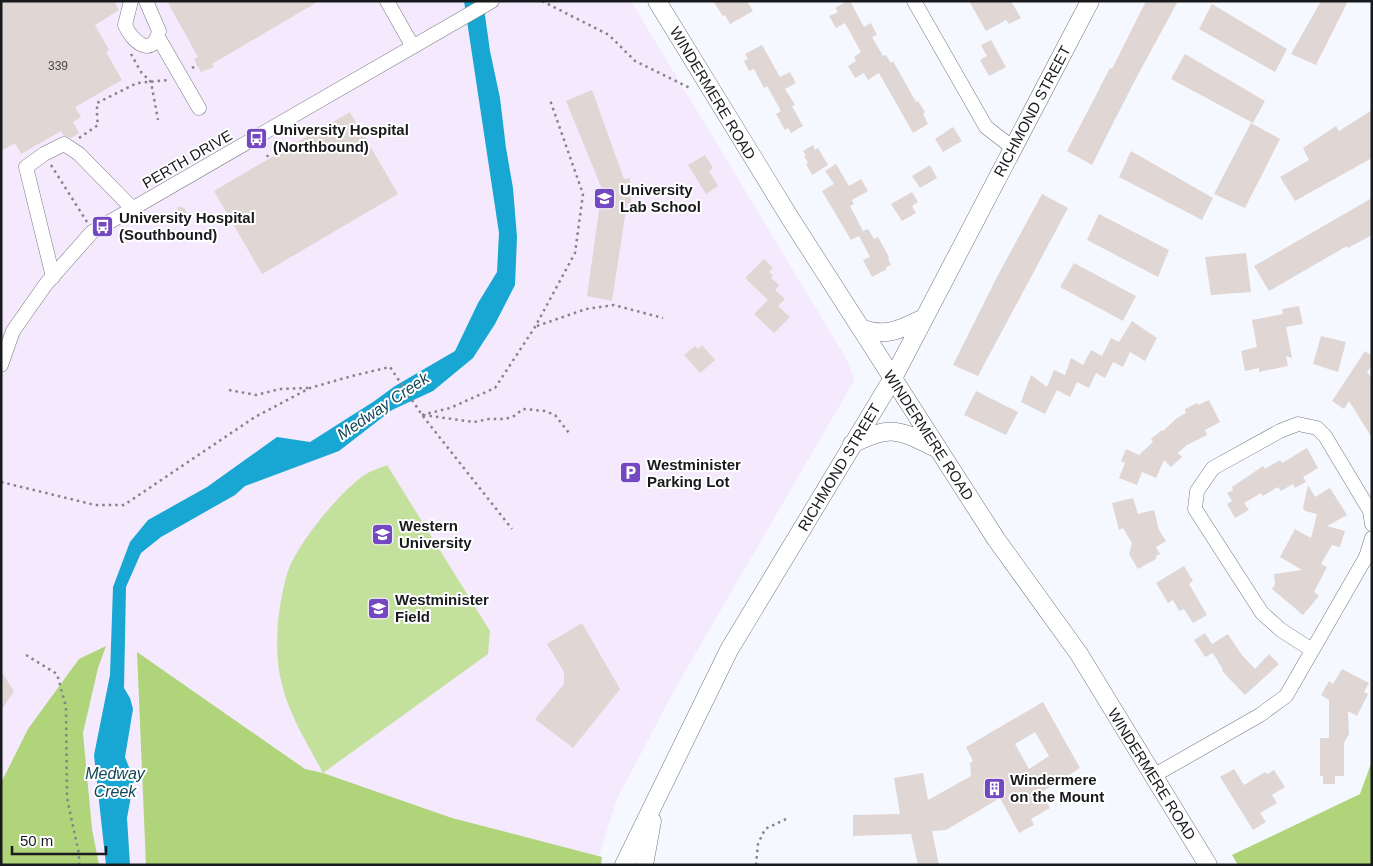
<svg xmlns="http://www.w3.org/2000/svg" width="1373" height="866" viewBox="0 0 1373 866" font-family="Arial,sans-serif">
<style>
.education{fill:#f5e9fd}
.green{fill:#c4e09d}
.forest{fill:#b0d479}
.water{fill:#18a7d2}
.building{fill:#e0d6d3;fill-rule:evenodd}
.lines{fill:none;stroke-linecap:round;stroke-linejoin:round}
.minor-casing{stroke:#74777e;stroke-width:15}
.major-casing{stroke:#74777e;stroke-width:19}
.path{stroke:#84858a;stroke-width:2.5;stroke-dasharray:2.5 4;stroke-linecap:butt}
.minor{stroke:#fff;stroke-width:14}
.major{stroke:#fff;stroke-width:18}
.labels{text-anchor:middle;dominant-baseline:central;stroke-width:4;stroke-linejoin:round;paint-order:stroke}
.number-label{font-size:12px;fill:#4b494a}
.street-label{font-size:15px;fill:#191a1d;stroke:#fff}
.poi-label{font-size:15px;font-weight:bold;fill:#191a1d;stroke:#fff;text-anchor:start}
.water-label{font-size:16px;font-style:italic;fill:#124759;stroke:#fff}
</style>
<rect width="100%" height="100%" fill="#f6f8ff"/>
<path class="education" d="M1 1H631L849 363 854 381 676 687 617 799 596 865H1Z"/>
<path class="green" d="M387 465 490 631 488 654 323 773C306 741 287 712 280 676 274 644 278 606 287 574 296 545 338 494 363 476 370 471 380 468 387 465Z"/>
<path class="forest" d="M106 646 98 668 83 733 92 829 99 865H1V783L28 729 79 659Z
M137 652 305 769 323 773 452 818 602 857 601 865H146Z
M1372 761V865H1238L1232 855 1360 794Z"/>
<path class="water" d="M464 1H483L490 51 500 98 506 148 513 188 517 237 515 285 495 324 473 358 433 391 392 410 339 451 245 486 235 495 161 537 141 553 126 587 124 688 130 698 133 709 125 757 134 780 127 818 130 865H106L94 755 110 675 113 587 130 542 148 520 207 487 277 437 310 442 373 402 395 386 455 351 478 303 497 272 499 233Z"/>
<path class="building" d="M1 1H114L119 10 95 25 109 50 106 52 122 80 75 107 81 117 73 122 79 133 71 138 63 135 61 131 21 154 15 143 1 151Z
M167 1H319L212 64 214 67 201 72 194 59 198 57Z
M713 1H747L753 11 730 24 725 15 723 16Z
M847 1H850L864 27 871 23 877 35 872 37 883 56 886 55 891 63 893 61 916 102 918 101 925 112 923 114 928 124 913 133 879 73 868 80 864 73 855 78 848 66 856 61 854 57 861 52 845 23 836 28 829 16 838 12 835 8Z
M969 1H1011L1021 18 1009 24 1006 20 986 31Z
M1146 1H1178L1134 82 1092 165 1067 151 1110 68 1112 69Z
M1321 1H1348L1316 65 1291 54Z
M1212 4 1287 49 1275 72 1199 29Z
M991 40 1006 67 989 76 980 60 987 56 981 45Z
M762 45 780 77 790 72 796 83 785 89 795 105 792 106 803 126 791 133 788 128 785 130 776 114 781 111 767 86 764 88 754 69 749 71 744 61 748 59 745 54Z
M1185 54 1265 101 1253 123 1171 79Z
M592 90 624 179 630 178 631 203H627L612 301 587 296 602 189 566 101Z
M1372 110V158L1295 201 1280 177 1309 160 1303 148 1336 126 1339 131Z
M350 112 398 194 262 274 214 191 306 137 308 131 314 133Z
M1251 123 1280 139 1245 208 1214 194Z
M953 127 962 141 943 152 935 139Z
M813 145 815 150 818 148 828 165 812 175 806 164 808 163 804 156 806 155 803 151Z
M1131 151 1213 198 1202 220 1119 177Z
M705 155 713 168 709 171 718 186 706 194 688 165Z
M836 164 849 186 861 179 868 191 852 200 854 204 850 206 863 231 868 229 874 239 878 237 889 257 888 258 891 265 886 267 887 269 872 277 863 260 870 257 859 236 851 240 822 191 834 184 825 171Z
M930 165 937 178 920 188 912 176Z
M912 192 918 202 912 206 916 213 902 221 891 204Z
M1042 194 1068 208 978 376 953 365 998 275Z
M1372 198V235L1348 248 1347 246 1269 291 1254 266Z
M178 206 184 208 191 220 183 225 176 213Z
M1099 214 1169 250 1158 277 1087 240Z
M1246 253 1251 292 1211 295 1205 257Z
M764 259 773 268 769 272 773 275 771 278 779 285 775 290 785 299 778 306 790 317 774 333 754 314 768 300 745 278Z
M1074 263 1136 296 1123 321 1060 287Z
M1299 306 1303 324 1286 327 1292 358 1286 356 1288 366 1259 372V368L1245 371 1241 351 1257 347 1252 320 1283 314 1282 309Z
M1132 321 1157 338 1145 361 1130 352 1123 367 1113 362 1105 378 1096 373 1089 388 1077 382 1070 397 1057 390 1045 414 1021 402 1031 375 1047 387 1054 370 1065 375 1071 358 1083 365 1091 350 1102 356 1111 338 1119 342Z
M1321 336 1346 342 1338 372 1313 364Z
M702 345 715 360 700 373 684 355 695 346 698 349Z
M1365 351 1372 356V365L1367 372 1372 379V438L1349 401 1344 409 1332 401Z
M976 391 1018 412 1006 435 964 415Z
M1209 400 1220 422 1205 430 1207 435 1187 445 1178 453 1182 457 1171 467 1164 460 1156 478 1142 472 1137 485 1119 478 1125 463 1121 461 1126 449 1139 455 1153 442 1151 439 1162 430 1163 431 1177 418 1186 413 1185 409 1197 403 1198 405Z
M1307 448 1318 468 1303 477 1306 482 1295 488 1293 484 1281 491 1278 487 1263 496 1261 493 1244 503 1249 510 1235 518 1227 504 1232 501 1227 493 1233 490 1232 487 1263 466 1265 469 1280 460 1282 463Z
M1308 485 1315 497 1330 488 1347 515 1327 526 1345 531 1340 547 1332 545 1321 564 1327 567 1314 592 1319 596 1303 615 1272 589 1275 584 1274 574 1302 570 1280 557 1295 529 1311 538 1317 514 1305 511 1303 508Z
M1133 498 1138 514 1154 510 1159 530 1166 541 1156 547 1160 554 1156 556V559L1138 569 1129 554 1132 543 1123 528 1119 530 1112 503Z
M1184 566 1193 581 1189 584 1207 615 1193 623 1184 609 1179 611 1173 600 1168 603 1156 583Z
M582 623 620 689 573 748 535 719 564 684V672L547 644Z
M1205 633 1212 644 1228 634 1241 654 1255 669 1269 654 1279 664 1245 695 1222 671 1223 670 1213 653 1205 657 1194 640Z
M1342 669 1369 683 1364 692 1368 694 1357 716 1348 711 1349 734 1344 743V776H1335V784H1323V776H1320V738H1329V700L1321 695 1329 681 1333 684Z
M1 671 14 691 1 711Z
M1043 702 1080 768 1042 792 1050 808 1031 819 1034 825 1019 833 1000 798 946 830 932 831 939 865H918L911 834 853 836V815L900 814 894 778 923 773 928 800 971 776 970 763 973 761 966 747ZM1035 732 1049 756 1029 769 1015 744Z
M1234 769 1244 785 1265 772 1267 774 1274 770 1285 787 1272 795 1277 803 1260 813 1266 822 1253 830 1220 777Z"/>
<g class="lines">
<defs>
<path id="minor" d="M131 1 125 25C132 42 153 59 159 31L146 1
M387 1 413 47
M914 1 986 127 1013 148
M158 37 199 108
M53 277 26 167 44 154 64 144 79 154 133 209
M1 365 13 331 46 284 92 232 492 1
M1312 650 1281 630 1262 613 1195 509 1197 491 1213 468 1280 431 1298 424 1317 428 1325 436 1370 511 1372 524
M1153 776 1260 715 1286 696 1366 557 1372 538"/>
<path id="major" d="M657 1 790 218 996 539 1079 654 1208 865
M861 328C886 338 901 329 924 318
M852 444C893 424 899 430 938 449
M624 865 729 650 893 378 1090 1
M644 865 652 821"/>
</defs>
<use href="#minor" class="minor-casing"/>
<use href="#major" class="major-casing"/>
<path class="path" d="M542 1 609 35 635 61 692 89
M131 54 141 72 151 82 158 120
M192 68 198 65
M79 138 98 125 97 117V103L137 83 169 80
M267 155 268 157
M51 165 87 222
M537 326 586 309 614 305 663 318
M229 390 256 395 280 389 309 388
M422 415 450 408 495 388 535 327 575 253 583 194 550 100
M423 415 474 422 489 419H505L514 416 523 409 545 411 555 415 569 433
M1 482 95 505H124L255 417 310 388 352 376 390 367 422 415 512 529
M26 655 57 674 66 707 67 798 79 854V865
M756 865 758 844 765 829 786 819"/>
<use href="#minor" class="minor"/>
<use href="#major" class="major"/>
</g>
<defs>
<symbol id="bus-square" viewBox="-11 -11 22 22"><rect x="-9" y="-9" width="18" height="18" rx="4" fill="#7448c1" stroke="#fff"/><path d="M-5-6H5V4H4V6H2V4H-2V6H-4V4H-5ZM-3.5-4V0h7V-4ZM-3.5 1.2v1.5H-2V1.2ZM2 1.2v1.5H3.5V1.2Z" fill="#fff"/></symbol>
<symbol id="school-square" viewBox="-11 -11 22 22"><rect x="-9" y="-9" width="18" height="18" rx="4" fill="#7448c1" stroke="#fff"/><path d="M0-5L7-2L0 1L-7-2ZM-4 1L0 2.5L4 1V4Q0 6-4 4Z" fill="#fff"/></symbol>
<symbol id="parking-square" viewBox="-11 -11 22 22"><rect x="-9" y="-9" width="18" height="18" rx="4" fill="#7448c1" stroke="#fff"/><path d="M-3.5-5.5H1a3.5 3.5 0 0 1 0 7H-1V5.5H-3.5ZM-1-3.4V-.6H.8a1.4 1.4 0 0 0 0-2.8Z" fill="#fff"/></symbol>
<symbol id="university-square" viewBox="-11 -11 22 22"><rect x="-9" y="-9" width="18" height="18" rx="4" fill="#7448c1" stroke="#fff"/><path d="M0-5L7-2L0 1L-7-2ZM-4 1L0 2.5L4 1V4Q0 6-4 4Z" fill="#fff"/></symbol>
<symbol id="building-square" viewBox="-11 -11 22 22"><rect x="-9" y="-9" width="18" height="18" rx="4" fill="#7448c1" stroke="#fff"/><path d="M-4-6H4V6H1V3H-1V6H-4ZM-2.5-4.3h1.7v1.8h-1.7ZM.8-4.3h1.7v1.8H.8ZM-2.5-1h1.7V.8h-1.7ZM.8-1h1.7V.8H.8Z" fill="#fff"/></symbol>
</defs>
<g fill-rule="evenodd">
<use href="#bus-square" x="244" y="126" width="25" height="25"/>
<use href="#school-square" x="592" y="186" width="25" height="25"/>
<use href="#bus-square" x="90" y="214" width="25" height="25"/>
<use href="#parking-square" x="618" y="460" width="25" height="25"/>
<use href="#university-square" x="370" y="522" width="25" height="25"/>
<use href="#university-square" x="366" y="596" width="25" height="25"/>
<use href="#building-square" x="982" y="776" width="25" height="25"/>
</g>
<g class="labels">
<g class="number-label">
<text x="58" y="66">339</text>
</g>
<g class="street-label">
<text transform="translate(713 93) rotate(59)">WINDERMERE ROAD</text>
<text transform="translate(1032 111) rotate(-62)">RICHMOND STREET</text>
<text transform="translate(187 159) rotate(-30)">PERTH DRIVE</text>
<text transform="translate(929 435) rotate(57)">WINDERMERE ROAD</text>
<text transform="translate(839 467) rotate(-59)">RICHMOND STREET</text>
<text transform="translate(1152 774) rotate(58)">WINDERMERE ROAD</text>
</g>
<g class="poi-label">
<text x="273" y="129">University Hospital<tspan x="273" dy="17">(Northbound)</tspan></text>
<text x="620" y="189">University<tspan x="620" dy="17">Lab School</tspan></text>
<text x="119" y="217">University Hospital<tspan x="119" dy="17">(Southbound)</tspan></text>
<text x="647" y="464">Westminister<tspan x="647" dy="17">Parking Lot</tspan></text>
<text x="399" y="525">Western<tspan x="399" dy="17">University</tspan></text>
<text x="395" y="599">Westminister<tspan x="395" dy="17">Field</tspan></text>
<text x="1010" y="779">Windermere<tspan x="1010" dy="17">on the Mount</tspan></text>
</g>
<g class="water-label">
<text transform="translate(383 406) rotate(-34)">Medway Creek</text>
<text x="115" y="773">Medway<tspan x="115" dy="18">Creek</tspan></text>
</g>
</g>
<rect width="1373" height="866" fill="none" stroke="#191a1d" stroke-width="5"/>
<path d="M12 846v8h94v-8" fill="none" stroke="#191a1d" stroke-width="2.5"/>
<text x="20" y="846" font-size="15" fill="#191a1d" stroke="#ffffff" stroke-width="4" paint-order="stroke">50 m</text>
</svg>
